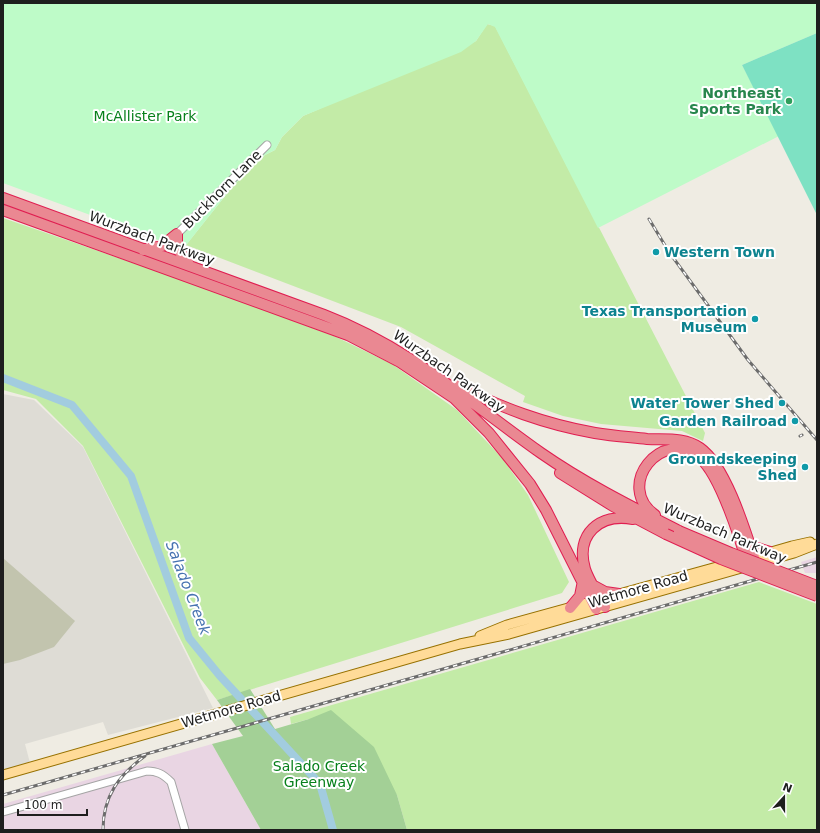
<svg xmlns="http://www.w3.org/2000/svg" width="820" height="833" viewBox="0 0 820 833" font-family="'DejaVu Sans',sans-serif">
<style>
.industrial{fill:#e9d5e3}
.airport{fill:#dedcd5}
.construction{fill:#c2c4ae}
.grass{fill:#c3eba7}
.forest{fill:#a3d096}
.park{fill:#befbc8}
.pitch{fill:#7ee1c3}
.lines{fill:none;stroke-linecap:round;stroke-linejoin:round}
.river{stroke:#a2ccdf;stroke-width:8}
.minor-casing{stroke:#a5a5a5;stroke-width:9}
.major-casing{stroke:#977100;stroke-width:11}
.highway-casing{stroke:#e01e51;stroke-width:12}
.minor{stroke:#fff;stroke-width:7}
.major{stroke:#ffdb98;stroke-width:9}
.highway{stroke:#ea8892;stroke-width:10}
.rail-casing{stroke:#6c6c6c;stroke-width:3}
.rail{stroke:#fff;stroke-width:1.5;stroke-dasharray:4.5;stroke-linecap:butt}
.highway-bridge-casing{stroke:#e01e51;stroke-width:12;stroke-linecap:butt}
.highway-bridge{stroke:#ea8892;stroke-width:10}
.leisure-dot{fill:#2e9e5b;stroke:#fff;stroke-width:1.5}
.culture-dot{fill:#0f9aa8;stroke:#fff;stroke-width:1.5}
.labels{text-anchor:middle;dominant-baseline:central;stroke-width:4;stroke-linejoin:round;paint-order:stroke}
.leisure-label{font-size:14px;font-weight:bold;fill:#27864d;stroke:#fff;text-anchor:end}
.park-label{font-size:14px;fill:#07801b;stroke:#fff}
.street-label{font-size:14px;fill:#1e1e1e;stroke:#fff}
.culture-label{font-size:14px;font-weight:bold;fill:#0d838f;stroke:#fff;text-anchor:end}
.water-label{font-size:15px;font-style:italic;fill:#4773b1;stroke:#fff}
</style>
<rect width="100%" height="100%" fill="#efece3"/>
<path class="industrial" d="M817 557V573H805L801 562Z
M212 744 261 830H3V804Z"/>
<path class="airport" d="M3 394 34 400 83 447 213 708 108 735 103 722 25 744 30 763 3 770Z"/>
<path class="construction" d="M3 558 75 621 54 647 20 660 3 664Z"/>
<path class="grass" d="M487 24 495 26 705 433 703 441 682 431 601 424 563 416 523 402 525 396 401 327 186 245 233 186 265 155 275 150 282 137 303 116 476 41Z
M3 218 188 282 334 336 392 364 457 410 503 459 528 495 569 582 562 593 217 700 200 678 83 446 36 399 3 390Z
M759 582 817 604V830H407L397 795 309 719 291 724 290 717Z"/>
<path class="forest" d="M250 689 275 729 309 719 331 710 374 747 397 795 407 830H261L212 744 243 736 217 700Z"/>
<path class="park" d="M3 3H817V33L742 65 779 136 598 228 495 27 488 24 476 41 461 52 303 116 282 137 275 150 265 155 233 186 183 249 3 183Z"/>
<path class="pitch" d="M817 33V215L742 65Z"/>
<g class="lines">
<path class="river" d="M3 378 72 405 131 476 189 638 220 676 320 784 333 830"/>
<defs>
<path id="minor" d="M177 234 267 145
M3 812 147 771C157 771 163 774 171 782L185 830"/>
<path id="major" d="M747 559 792 546 810 542
M480 636 507 625 735 562
M3 775 460 644 509 634 794 553 817 544"/>
<path id="highway" d="M3 198 324 315C408 347 469 402 541 453 584 483 632 507 679 531
M3 210 348 335 400 362 460 402
M177 234V248L190 266
M143 250 162 246 177 234
M456 385C502 408 544 424 595 433 613 436 629 437 647 439 665 440 684 437 700 448 726 466 746 533 756 564
M454 398 489 433 530 484 546 510 596 609
M560 473 613 506 666 534
M655 515C614 486 662 426 700 458 720 474 741 541 748 566
M751 546 770 552
M594 586 605 592 619 594
M605 607C598 595 589 581 585 569 575 534 600 513 633 519
M570 608 580 596 583 581"/>
</defs>
<use href="#minor" class="minor-casing"/>
<use href="#major" class="major-casing"/>
<use href="#highway" class="highway-casing"/>
<use href="#minor" class="minor"/>
<use href="#major" class="major"/>
<use href="#highway" class="highway"/>
<defs>
<path id="rail" d="M649 219 669 252 748 360 817 440
M800 436 802 435
M3 795 817 562
M103 830C103 796 119 775 145 756"/>
</defs>
<use href="#rail" class="rail-casing"/>
<use href="#rail" class="rail"/>
<defs>
<path id="highway-bridge" d="M679 531 731 553 817 586
M666 534 721 559 817 596"/>
</defs>
<use href="#highway-bridge" class="highway-bridge-casing"/>
<use href="#highway-bridge" class="highway-bridge"/>
</g>
<circle class="leisure-dot" cx="789" cy="101" r="4"/>
<g class="culture-dot">
<circle cx="656" cy="252" r="4"/>
<circle cx="755" cy="319" r="4"/>
<circle cx="782" cy="403" r="4"/>
<circle cx="795" cy="421" r="4"/>
<circle cx="805" cy="467" r="4"/>
</g>
<g class="labels">
<g class="leisure-label">
<text x="781" y="93">Northeast<tspan x="781" dy="16">Sports Park</tspan></text>
</g>
<g class="park-label">
<text x="145" y="116">McAllister Park</text>
<text x="319" y="766">Salado Creek<tspan x="319" dy="16">Greenway</tspan></text>
</g>
<g class="street-label">
<text transform="translate(222 189) rotate(-45)">Buckhorn Lane</text>
<text transform="translate(152 238) rotate(20)">Wurzbach Parkway</text>
<text transform="translate(449 371) rotate(35)">Wurzbach Parkway</text>
<text transform="translate(725 533) rotate(23)">Wurzbach Parkway</text>
<text transform="translate(638 589) rotate(-16)">Wetmore Road</text>
<text transform="translate(231 709) rotate(-16)">Wetmore Road</text>
</g>
<g class="culture-label">
<text x="664" y="252" text-anchor="start">Western Town</text>
<text x="747" y="311">Texas Transportation<tspan x="747" dy="16">Museum</tspan></text>
<text x="774" y="403">Water Tower Shed</text>
<text x="787" y="421">Garden Railroad</text>
<text x="797" y="459">Groundskeeping<tspan x="797" dy="16">Shed</tspan></text>
</g>
<g class="water-label">
<text transform="translate(188 588) rotate(69)">Salado Creek</text>
</g>
</g>
<rect width="820" height="833" fill="none" stroke="#1e1e1e" stroke-width="8"/>
<g transform="translate(784 797) rotate(21)" stroke="#ffffff" stroke-width="3" paint-order="stroke">
<path d="M0-3L7 15L0 10L-7 15Z" fill="#1e1e1e"/>
<text y="-6" font-size="11" font-weight="bold" text-anchor="middle" fill="#1e1e1e">N</text>
</g>
<path d="M18 809v6h69v-6" fill="none" stroke="#1e1e1e" stroke-width="2"/>
<text x="24" y="809" font-size="12" fill="#1e1e1e" stroke="#ffffff" stroke-width="3" paint-order="stroke">100 m</text>
</svg>
